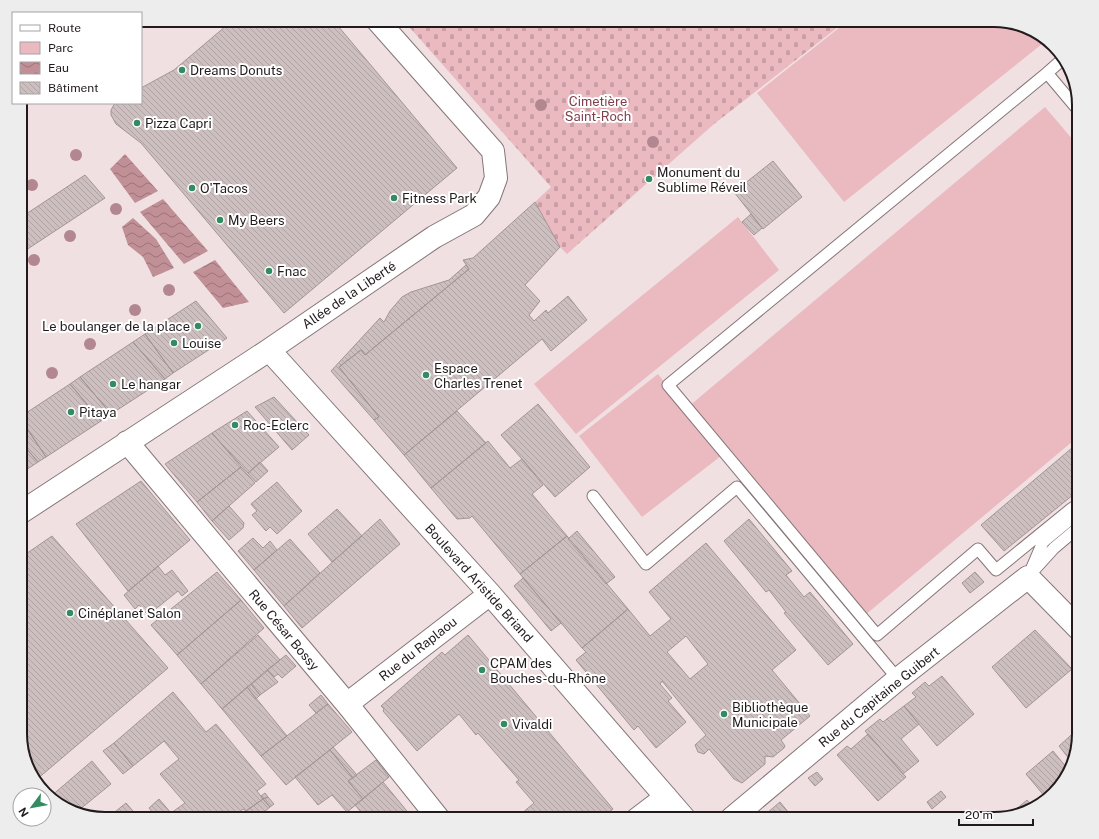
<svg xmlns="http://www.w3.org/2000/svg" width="1099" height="839" viewBox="0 0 1099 839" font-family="'Public Sans',sans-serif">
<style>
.green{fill:#ebb9c0}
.cemetery{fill:url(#cemetery-stones)}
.water{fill:url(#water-waves)}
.building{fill:url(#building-back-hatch);stroke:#a39496;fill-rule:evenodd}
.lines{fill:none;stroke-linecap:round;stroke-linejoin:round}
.lane-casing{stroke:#847678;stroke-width:13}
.street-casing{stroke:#847678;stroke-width:24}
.lane{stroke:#fff;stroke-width:11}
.street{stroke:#fff;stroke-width:22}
.tree{fill:#b38790}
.poi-dot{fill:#338c61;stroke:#fff;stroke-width:1.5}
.labels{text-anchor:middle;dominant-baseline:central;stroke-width:4;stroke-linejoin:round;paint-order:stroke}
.poi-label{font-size:13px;fill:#211b1c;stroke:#fff;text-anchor:start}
.park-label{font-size:13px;fill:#813f4c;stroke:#fff}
.street-label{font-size:13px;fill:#211b1c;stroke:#fff}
.rim{fill:none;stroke:#211b1c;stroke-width:2}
</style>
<defs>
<pattern id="cemetery-stones" width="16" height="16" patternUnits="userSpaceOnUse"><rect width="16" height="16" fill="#ebb9c0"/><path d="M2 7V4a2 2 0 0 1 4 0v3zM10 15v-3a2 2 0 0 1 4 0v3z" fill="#c99ea4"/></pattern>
<pattern id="water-waves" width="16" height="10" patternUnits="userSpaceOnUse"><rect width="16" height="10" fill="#c18f96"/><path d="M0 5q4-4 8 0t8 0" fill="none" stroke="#9c747a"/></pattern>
<pattern id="building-back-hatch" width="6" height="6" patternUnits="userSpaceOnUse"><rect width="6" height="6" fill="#cdbec0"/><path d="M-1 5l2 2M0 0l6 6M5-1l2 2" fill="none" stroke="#b0a3a4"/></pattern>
</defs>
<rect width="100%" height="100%" fill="#f0e0e2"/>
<path class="green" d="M849 20H994L1047 40 844 202 757 93Z
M1045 107 1079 147V436L864 616 688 407Z
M738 217 779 270 576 434 534 384Z
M658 374 721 456 642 517 579 436Z"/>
<path class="cemetery" d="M403 20H847L714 124 567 254 560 247 535 202 551 187Z"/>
<path class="water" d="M125 154 158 191 135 203 110 169Z
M163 199 208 251 184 264 140 212Z
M133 218 156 239 174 268 153 277 143 257 128 245 122 227Z
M215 260 249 302 223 308 193 272Z"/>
<path class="building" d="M233 20H333L457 168 284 313 141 143 116 124 111 115V110L115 103H141V88L174 70Z
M773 161 802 197 763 229 734 192Z
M85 175 105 198 20 254V218Z
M535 202 560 247 525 285 540 301 529 315 534 321 546 310 548 313 568 296 587 320 551 351 542 339 404 455 374 420 379 417 339 367 361 350 365 355 469 269 463 260 473 258Z
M751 214 762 228 754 235 742 222Z
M466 265 469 269 365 355 361 350 339 367 379 417 374 420 331 371 380 318 384 322 390 311 402 297 411 292 449 280Z
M196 301 227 338 173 373 145 334Z
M145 334 173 373 165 379 133 342Z
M133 342 165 379 111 414 80 377Z
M80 377 111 414 101 421 70 384Z
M70 384 101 421 46 457 20 417Z
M274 397 309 435 292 450 255 407Z
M538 404 590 467 555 497 501 435Z
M247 411 279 447 248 473 212 433Z
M457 411 486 443 431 488 404 455Z
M20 419 46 457 38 462 20 441Z
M212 433 241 467 197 502 165 464Z
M20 441 38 462 20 474Z
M488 441 510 468 522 459 543 485 532 494 567 536 520 574 472 516 470 518 457 519 431 488Z
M1079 442V490L1004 551 981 525Z
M260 462 268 471 256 482 248 473Z
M241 467 255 483 212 521 197 502Z
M141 481 190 540 128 591 76 524Z
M277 482 302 511 277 534 270 527 266 531 252 515 257 511 251 504Z
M229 506 244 523 243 528 229 540 212 521Z
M337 509 362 536 332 562 308 534Z
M380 519 400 544 302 628 284 606Z
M749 519 792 571 786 575 804 597 810 592 853 644 828 665 784 613 786 612 769 590 766 592 724 541Z
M577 531 615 577 606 584 568 539Z
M52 536 168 668 36 780 29 772 20 739V558Z
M567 536 628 609 582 648 520 574Z
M253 538 263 548 270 541 277 550 254 570 238 551Z
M290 539 320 573 284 606 254 570Z
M706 543 796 650 772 670 810 716 781 740 785 746 784 748 773 757 765 756V764L742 783 734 779 709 749 704 754 698 752 695 745 706 735 662 681 660 684 672 698 668 701 686 722 656 748 638 726 634 730 576 660 586 652 582 648 628 609 650 636 671 619 649 592ZM686 636 708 664 690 679 667 652Z
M1079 554V565L1074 559Z
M158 566 165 575 172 570 188 591 182 596 178 591 148 615 139 605 135 609 124 595Z
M217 572 241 600 177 655 151 625Z
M975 572 984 582 970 593 962 583Z
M523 578 561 623 551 631 514 586Z
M241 600 264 628 201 684 177 655Z
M1035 630 1072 669 1026 708 992 667Z
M258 635 280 660 222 709 201 684Z
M468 635 613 809 600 819H515L534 803 516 782 519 780 478 733 476 735 459 714 417 751 383 711 384 709 381 706 442 652 445 655Z
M286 655 296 666 282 678 278 674 274 677 267 670Z
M267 670 278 682 260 695 251 684Z
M942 676 974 714 937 746 904 706 916 697 912 693 925 682 929 686Z
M251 684 260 695 256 699 247 687Z
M247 687 287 736 261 756 222 709Z
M173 692 206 732 216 724 266 784 257 791 263 799 246 811 243 809 230 819H176L171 813 185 803 160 774 179 759 164 741 133 766 114 743Z
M321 695 328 704 316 713 309 705Z
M328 704 352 732 286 785 261 756Z
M904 706 919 724 901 739 919 761 903 774 865 731 880 719 883 722Z
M1079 728V734L1070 760 1059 746Z
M868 734 906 777 878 801 837 755 847 746 851 749Z
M114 743 133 766 123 774 103 751Z
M333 747 357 775 353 778 330 750Z
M330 750 353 778 348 781 363 799 347 812 332 795 318 805 295 777Z
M1053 751 1067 768 1061 786 1046 798 1026 774Z
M376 760 389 777 363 799 348 781Z
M92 761 111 784 79 810 53 801 50 797Z
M817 772 823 779 815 786 808 778Z
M383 782 411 816 412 819H367L355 805Z
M941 791 946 797 932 809 927 802Z
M265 793 268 797 263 799 261 796Z
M268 797 274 804 270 807 263 799Z
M159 799 171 813 162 819H158L149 808Z
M263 799 270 807 256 819H253L246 811Z
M1027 800 1034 808 1031 810 1009 815Z
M780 802 794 819H760Z
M126 803 140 819H106Z"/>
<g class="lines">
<defs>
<path id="lane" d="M1063 59 1047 73 1079 111
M1047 73 668 385 877 635 978 549 996 570 1071 509 1079 504
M593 496 646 564 737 487 898 679
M1035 569 1054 548 1079 527
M1028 577 1043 542 1079 512"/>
<path id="street" d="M269 350 490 594 685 819
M127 442 347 704 439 819
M20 513 269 350 434 237 474 215 489 197 496 178 493 151 377 20
M347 704 490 594
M637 819 666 797
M731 819 898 679 1028 577 1079 629"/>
</defs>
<use href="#lane" class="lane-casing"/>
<use href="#street" class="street-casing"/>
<use href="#lane" class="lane"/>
<use href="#street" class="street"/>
</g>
<g class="tree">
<circle cx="541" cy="105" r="6"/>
<circle cx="653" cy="142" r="6"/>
<circle cx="76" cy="155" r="6"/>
<circle cx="32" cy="185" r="6"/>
<circle cx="116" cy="209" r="6"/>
<circle cx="70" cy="236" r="6"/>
<circle cx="34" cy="260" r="6"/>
<circle cx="169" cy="290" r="6"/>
<circle cx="135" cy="310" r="6"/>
<circle cx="90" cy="344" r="6"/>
<circle cx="52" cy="373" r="6"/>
</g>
<g class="poi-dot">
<circle cx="182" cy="70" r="4"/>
<circle cx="137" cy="123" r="4"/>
<circle cx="649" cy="179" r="4"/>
<circle cx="192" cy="188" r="4"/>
<circle cx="394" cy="198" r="4"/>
<circle cx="220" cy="220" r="4"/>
<circle cx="269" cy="271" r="4"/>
<circle cx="198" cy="326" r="4"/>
<circle cx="174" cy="343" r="4"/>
<circle cx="426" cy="375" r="4"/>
<circle cx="113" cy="384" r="4"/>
<circle cx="71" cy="412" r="4"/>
<circle cx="235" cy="425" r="4"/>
<circle cx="70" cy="613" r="4"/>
<circle cx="482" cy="670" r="4"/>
<circle cx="724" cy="714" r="4"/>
<circle cx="504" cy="724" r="4"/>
</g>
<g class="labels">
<g class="poi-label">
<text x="190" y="70">Dreams Donuts</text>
<text x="145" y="123">Pizza Capri</text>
<text x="657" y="172">Monument du<tspan x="657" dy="15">Sublime Réveil</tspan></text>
<text x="200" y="188">O'Tacos</text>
<text x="402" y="198">Fitness Park</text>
<text x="228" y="220">My Beers</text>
<text x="277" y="271">Fnac</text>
<text x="190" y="326" text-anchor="end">Le boulanger de la place</text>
<text x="182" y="343">Louise</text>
<text x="434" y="368">Espace<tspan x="434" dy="15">Charles Trenet</tspan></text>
<text x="121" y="384">Le hangar</text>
<text x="79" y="412">Pitaya</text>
<text x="243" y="425">Roc-Eclerc</text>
<text x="78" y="613">Cinéplanet Salon</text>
<text x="490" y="663">CPAM des<tspan x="490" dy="15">Bouches-du-Rhône</tspan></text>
<text x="732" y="707">Bibliothèque<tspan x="732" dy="15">Municipale</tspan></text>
<text x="512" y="724">Vivaldi</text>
</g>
<g class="park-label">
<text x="598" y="101">Cimetière<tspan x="598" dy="15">Saint-Roch</tspan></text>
</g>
<g class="street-label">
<text transform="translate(349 295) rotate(-34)">Allée de la Liberté</text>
<text transform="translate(479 583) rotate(48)">Boulevard Aristide Briand</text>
<text transform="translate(284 630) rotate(50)">Rue César Bossy</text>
<text transform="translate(418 649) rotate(-38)">Rue du Raplaou</text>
<text transform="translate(879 697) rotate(-39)">Rue du Capitaine Guibert</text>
</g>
</g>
<path d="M0 0H1099V839H0ZM105 27H994A78 78 0 0 1 1072 105V734A78 78 0 0 1 994 812H105A78 78 0 0 1 27 734V105A78 78 0 0 1 105 27Z" fill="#ededed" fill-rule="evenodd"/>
<path class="rim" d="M105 27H994A78 78 0 0 1 1072 105V734A78 78 0 0 1 994 812H105A78 78 0 0 1 27 734V105A78 78 0 0 1 105 27Z"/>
<rect x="12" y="12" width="130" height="92" fill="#ffffff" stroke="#a6a4a4"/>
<rect x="20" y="25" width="20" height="6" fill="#ffffff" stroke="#a6a4a4"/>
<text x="48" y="32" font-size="12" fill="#211b1c">Route</text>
<rect x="20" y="42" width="20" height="12" fill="#ebb9c0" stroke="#a6a4a4"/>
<text x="48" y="52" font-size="12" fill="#211b1c">Parc</text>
<rect x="20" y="62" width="20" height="12" fill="url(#water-waves)" stroke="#a6a4a4"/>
<text x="48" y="72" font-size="12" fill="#211b1c">Eau</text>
<rect x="20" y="82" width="20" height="12" fill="url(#building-back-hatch)" stroke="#a6a4a4"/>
<text x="48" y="92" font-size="12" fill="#211b1c">Bâtiment</text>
<g transform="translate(32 807) rotate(238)"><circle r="19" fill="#ffffff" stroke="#a6a4a4"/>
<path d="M0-3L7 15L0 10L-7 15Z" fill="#338c61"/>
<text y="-6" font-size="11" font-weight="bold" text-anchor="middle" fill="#211b1c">N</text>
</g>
<path d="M959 819v6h74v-6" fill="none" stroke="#211b1c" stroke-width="2"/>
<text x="965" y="819" font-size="12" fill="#211b1c" stroke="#ffffff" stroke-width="3" paint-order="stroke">20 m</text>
</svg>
